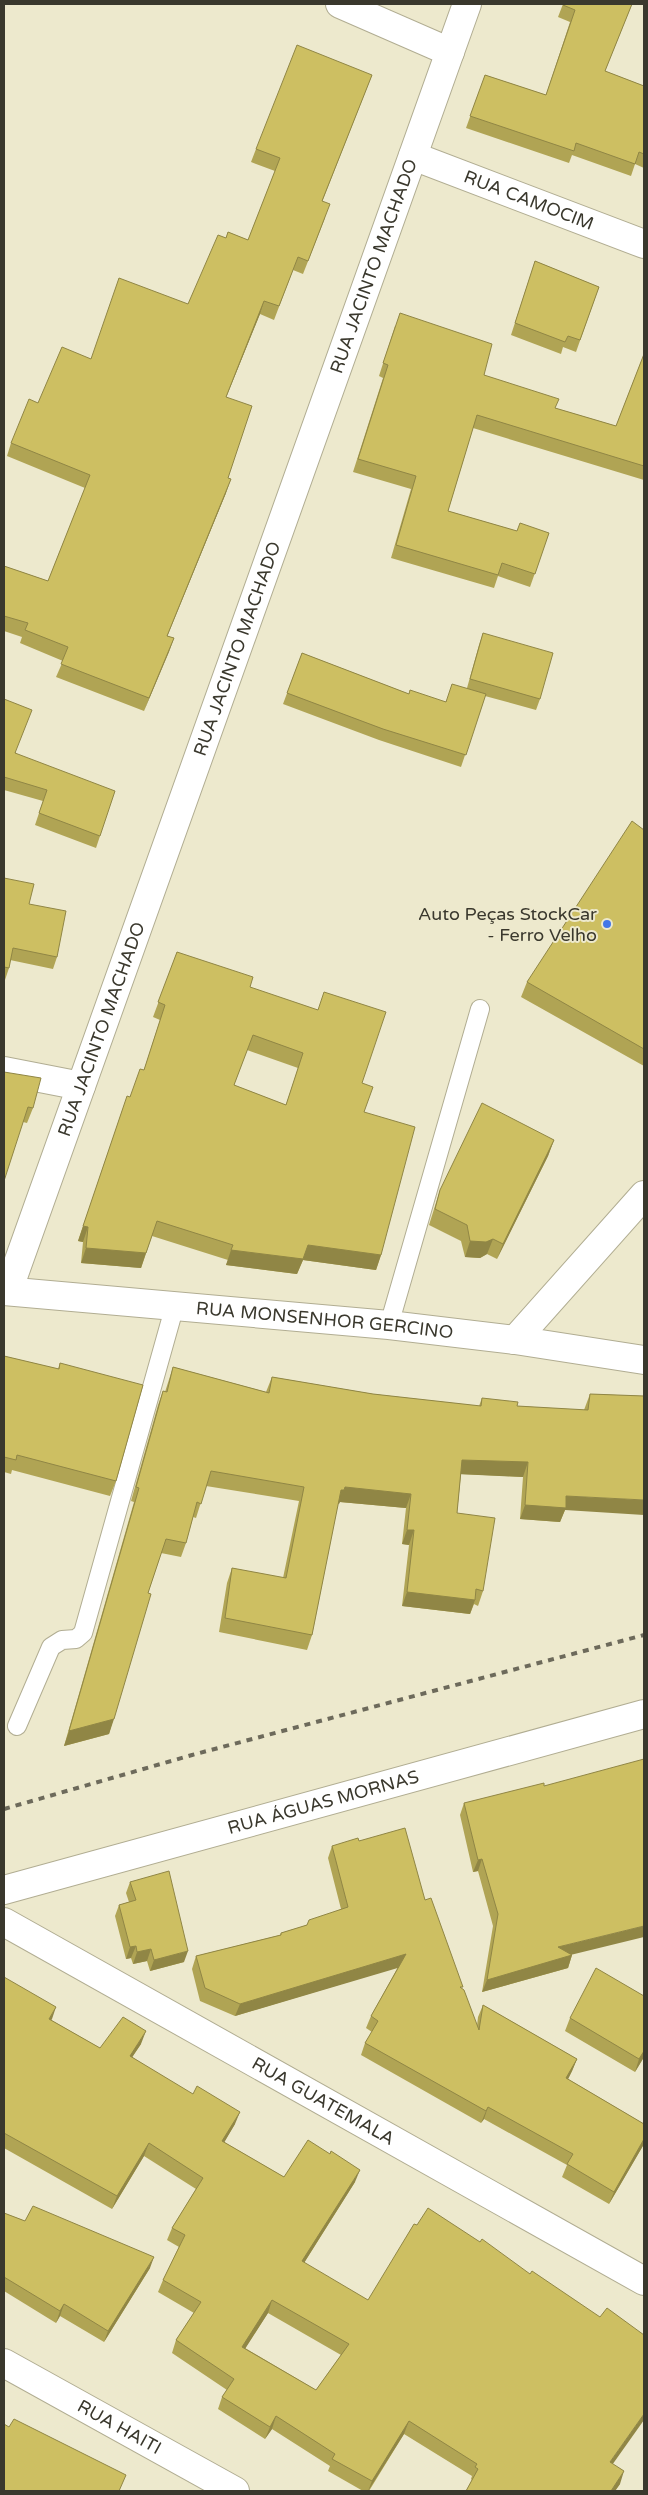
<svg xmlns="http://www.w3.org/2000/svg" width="648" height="2495" viewBox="0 0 648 2495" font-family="'Varela Round',sans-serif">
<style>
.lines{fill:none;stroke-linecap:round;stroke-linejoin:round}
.service-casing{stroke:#b1ad92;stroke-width:20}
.minor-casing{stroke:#b1ad92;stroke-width:30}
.tertiary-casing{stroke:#b1ad92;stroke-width:30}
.primary-casing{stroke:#b1ad92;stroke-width:30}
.service{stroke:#fff;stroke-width:18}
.minor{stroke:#fff;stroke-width:28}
.tertiary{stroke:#fff;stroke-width:28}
.primary{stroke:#fff;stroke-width:28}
.rail{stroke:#6d6a5b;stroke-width:4;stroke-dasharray:6 6;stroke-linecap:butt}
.wall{fill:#b0a454;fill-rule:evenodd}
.shaded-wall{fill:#908645}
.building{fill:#cdbf62;stroke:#908645;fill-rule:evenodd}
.poi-dot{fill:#4377e7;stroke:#ede9cd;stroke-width:2}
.labels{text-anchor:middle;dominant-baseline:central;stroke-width:4;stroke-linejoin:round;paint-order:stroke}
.street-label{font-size:18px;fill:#3a382d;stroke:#ede9cd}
.poi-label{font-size:18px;fill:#3a382d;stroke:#ede9cd;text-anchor:end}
</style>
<rect width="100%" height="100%" fill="#ede9cd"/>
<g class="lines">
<defs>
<path id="service" d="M389 1325 480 1009
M17 1726 51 1647 62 1640 76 1639 83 1633 175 1305"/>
<g id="minor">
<path d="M340 4 450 52"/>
<path id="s1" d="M413 156 644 244"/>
<path d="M4 1071 81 1086"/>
<path id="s2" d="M8 1291 467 4"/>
<path id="s3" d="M4 1890 644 1714"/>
<path id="s4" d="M4 1922 644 2281"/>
<path id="s5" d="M4 2363 235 2491"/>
</g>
<path id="tertiary" d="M515 1340 644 1195"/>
<g id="primary">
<path id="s6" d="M4 1291 389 1325 515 1340 644 1360"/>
</g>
</defs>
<use href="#service" class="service-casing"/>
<use href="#minor" class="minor-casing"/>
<use href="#tertiary" class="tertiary-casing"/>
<use href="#primary" class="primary-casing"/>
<use href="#service" class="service"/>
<use href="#minor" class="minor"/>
<use href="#tertiary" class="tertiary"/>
<use href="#primary" class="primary"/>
<path class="rail" d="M4 1809 192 1755 644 1635"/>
</g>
<path class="wall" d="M563 4H632L605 71 644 86V168L635 164 631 176 572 155 569 163 466 128 485 75 546 95 570 22 558 17Z
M372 75 322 202 325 218 303 274 293 270 274 320 260 314 226 397 228 478 226 493 167 636 174 638 144 711 56 677 63 661 20 643 22 637 4 631V566L48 581 85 488 7 456 11 443 38 403 91 359 188 304 226 238 228 232 248 240 275 171 251 162 256 149Z
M535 261 599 287 576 352 563 347 561 354 511 335Z
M395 326 484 375 555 408 616 426 644 354V480L473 428 448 511 517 531 549 533 530 587 498 576 494 588 391 558 411 489 353 472 383 378 379 376Z
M483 633 540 699 536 710 485 696 461 767 379 740 283 704 302 653 409 694 445 702 467 688 479 645Z
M4 699 16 753 100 836 96 848 35 825 43 801 4 790Z
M644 830V1066L521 997 527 982Z
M4 878 29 904 57 957 53 969 10 960 9 968 5 980 4 979Z
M177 952 250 987 362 1083 364 1112 381 1255 376 1270 303 1260 297 1274 226 1265 228 1260 152 1236 141 1268 81 1263 83 1242 78 1241 122 1111 130 1097 144 1070 160 1020 153 1017ZM247 1050 298 1068 286 1105 234 1085Z
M4 1072 33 1108 27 1123 23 1122Z
M554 1140 548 1156 497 1259 487 1254 480 1258 465 1257 461 1241 429 1225 440 1190Z
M4 1356 58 1369 60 1363 116 1481 110 1496 12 1470 11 1474 4 1472Z
M173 1367 266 1392 272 1377 373 1394 479 1406 482 1398 517 1406 584 1410 590 1394 644 1396 565 1510 560 1522 520 1519 523 1477 461 1474 457 1513 483 1591 478 1606 474 1604 470 1614 402 1606 409 1545 402 1544 406 1508 340 1502 338 1504 312 1635 307 1650 219 1632 227 1583 232 1568 283 1578 299 1501 206 1486 196 1518 193 1517 186 1543 181 1557 161 1553 148 1593 109 1734 64 1746 134 1502 131 1501 158 1405 163 1391 165 1392Z
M464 1803 572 1955 568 1968 482 1992 493 1926 478 1871 473 1872 460 1815Z
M359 1841 425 1900 477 2026 478 2017 483 2005 577 2059 572 2071 568 2079 644 2124V2144L609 2204 562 2177 567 2165 484 2119 481 2123 361 2055 365 2043 372 2032 366 2028 371 2016 398 1967 235 2016 200 2001 192 1969 196 1956 280 1935 281 1933 307 1925 341 1909 328 1858 332 1846Z
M130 1882 184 1962 150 1971 147 1961 133 1964 131 1958 126 1959 115 1916 119 1905 129 1902 126 1893Z
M4 1977 51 2020 100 2048 141 2044 132 2057 235 2124 224 2142 284 2177 355 2182 304 2263 613 2464 620 2484 615 2491H466L472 2480 471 2479 472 2476 404 2434 369 2491H363L328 2471 330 2466 272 2429 265 2439 218 2409 222 2397 227 2390 172 2353 176 2340 194 2313 158 2292 163 2280 179 2247 167 2240 172 2228 196 2189 144 2156 112 2209 4 2148ZM268 2313 341 2355 316 2390 245 2348Z
M644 1996V2057L635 2072 565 2031 570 2018Z
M4 2213 150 2268 104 2342 60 2316 56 2323 4 2291Z"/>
<path class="shaded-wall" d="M264 301 260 314 221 410 226 397Z
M231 479 226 493 162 649 167 636Z
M174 638 169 652 144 711 149 698Z
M554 1140 548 1156 497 1259 503 1244Z
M83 1226 88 1227 83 1242 78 1241Z
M493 1239 487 1254 480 1258 465 1257 470 1241Z
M308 1245 381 1255 376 1270 303 1260 297 1274 226 1265 231 1250Z
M86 1248 146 1253 141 1268 81 1263Z
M462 1460 528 1462 523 1477 457 1474Z
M345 1487 411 1494 406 1508 340 1502 339 1504H336L341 1490Z
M566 1496 644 1500V1515L565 1510 560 1522 520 1519 525 1505Z
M407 1530H414L409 1545 402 1544Z
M407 1592 475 1600 470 1614 402 1606Z
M114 1719 109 1734 64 1746 69 1731Z
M482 1859 478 1871 473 1872 478 1860Z
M644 1926V1937L554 1959 558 1947Z
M136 1946 131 1958 126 1959 130 1947Z
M151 1949 147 1961 133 1964 137 1952Z
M188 1951 184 1962 150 1971 154 1960Z
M406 1954 401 1967 235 2016 240 2004Z
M572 1955 568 1968 482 1992 487 1980Z
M56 2007 52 2019 44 2032 49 2019Z
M146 2031 141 2044 125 2068 130 2056Z
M644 2051V2057L635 2072 639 2059Z
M577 2059 572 2071 562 2091 566 2078Z
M488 2107 484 2119 481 2123 486 2111Z
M240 2112 235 2124 218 2153 222 2141Z
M644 2139V2144L609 2204 614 2192Z
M149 2143 144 2156 112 2209 117 2196Z
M360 2170 355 2182 297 2274 302 2261Z
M154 2257 150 2268 104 2342 108 2331Z
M272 2300 268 2313 238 2360 242 2347Z
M64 2304 60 2316 56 2323 60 2311Z
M644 2414V2420L605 2475 610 2462Z
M276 2416 272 2429 265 2439 270 2427Z
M409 2421 404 2434 368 2491 372 2481Z
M624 2471 620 2484 615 2491H611Z"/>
<path class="building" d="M563 4H632L605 71 644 86V154L639 152 635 164 576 143 574 151 470 116 485 75 546 95 575 10 563 5Z
M297 45 372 75 322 201 330 204 308 261 298 257 279 306 264 301 226 397 252 406 228 478 231 479 167 636 174 638 149 698 61 664 68 647 25 630 28 623 4 616V566L48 581 90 475 11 443 29 399 38 403 62 347 91 359 119 278 188 304 218 235 226 238 228 232 248 240 280 158 256 149Z
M535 261 599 287 580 340 568 336 565 342 515 323Z
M400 313 492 344 484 375 559 399 555 408 616 426 644 354V466L477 415 448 511 517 531 520 523 549 533 535 574 502 563 498 575 396 545 416 476 358 459 388 365 383 363Z
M483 633 553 653 540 699 470 679Z
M302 653 409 694 410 690 446 702 452 684 486 694 466 755 383 729 287 693Z
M4 699 32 710 15 753 115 791 100 836 39 813 47 790 4 777Z
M632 821 644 830V1049L527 982Z
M4 878 34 884 29 904 66 911 57 957 13 948 9 968 4 967Z
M177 952 253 977 250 987 318 1010 324 992 386 1012 362 1083 373 1087 364 1112 415 1127 381 1255 308 1245 303 1259 231 1250 233 1245 157 1221 146 1253 86 1248 88 1227 83 1226 127 1096 130 1097 140 1069 144 1070 165 1005 158 1002ZM253 1035 303 1053 286 1105 234 1085Z
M4 1072 41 1078 33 1108 28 1107 4 1181Z
M482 1103 554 1140 503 1244 493 1239 486 1242 470 1241 467 1225 435 1209 440 1190Z
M4 1356 59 1369 60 1363 143 1385 116 1481 17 1455 16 1460 4 1457Z
M173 1367 269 1393 272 1377 373 1394 481 1406 482 1398 518 1402 517 1406 588 1410 590 1394 644 1396V1500L566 1496V1508L525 1505 528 1462 462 1460 457 1513 495 1518 483 1591 476 1589 475 1600 407 1592 414 1530H407L411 1494 345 1487 344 1490H341L312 1635 225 1618 232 1568 286 1578 304 1487 211 1471 201 1504 197 1502 186 1543 166 1539 148 1593 151 1594 114 1719 69 1731 139 1488 136 1487 163 1391 167 1392Z
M644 1759V1926L558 1947 572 1955 487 1980 498 1914 482 1859 478 1860 464 1803 544 1783V1786Z
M405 1828 425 1900 431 1898 463 1987H460L464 1990 479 2030 483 2005 577 2059 566 2078 644 2124V2139L614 2192 567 2164 573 2154 488 2107 486 2111 365 2043 378 2021 371 2016 406 1954 240 2004 205 1988 196 1956 281 1935V1933L307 1925 309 1920 348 1907 332 1846 358 1838 359 1841Z
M169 1871 188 1951 154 1960 151 1949 137 1952 136 1946 130 1947 119 1905 136 1900 130 1882Z
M596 1968 644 1996V2051L639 2059 570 2018Z
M4 1977 56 2007 49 2019 100 2048 123 2017 146 2031 130 2056 193 2094 197 2086 240 2112 222 2141 284 2177 308 2140 330 2154 331 2151 360 2170 302 2261 368 2300 414 2224 417 2225 428 2208 480 2242 482 2239 530 2274 532 2271 600 2317 607 2308 644 2335V2414L610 2462 624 2471 611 2491H466L478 2469 475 2467 477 2464 409 2421 372 2481 332 2459 335 2454 276 2416 270 2427 222 2397 234 2379 176 2340 201 2302 163 2280 185 2235 172 2228 203 2178 149 2143 117 2196 4 2133ZM272 2300 349 2344 316 2390 242 2347Z
M33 2206 154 2257 108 2331 64 2304 60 2311 4 2277V2213L25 2221Z
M14 2419 126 2475 119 2491H4V2424L9 2427Z"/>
<circle class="poi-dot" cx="607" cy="924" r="5"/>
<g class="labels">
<g class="street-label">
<text stroke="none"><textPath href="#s1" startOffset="124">RUA CAMOCIM</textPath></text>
<text stroke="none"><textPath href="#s2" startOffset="1088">RUA JACINTO MACHADO</textPath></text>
<text stroke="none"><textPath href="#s2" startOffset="682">RUA JACINTO MACHADO</textPath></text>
<text stroke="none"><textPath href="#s2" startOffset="278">RUA JACINTO MACHADO</textPath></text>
<text stroke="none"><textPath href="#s6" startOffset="322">RUA MONSENHOR GERCINO</textPath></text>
<text stroke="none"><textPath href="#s3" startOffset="331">RUA ÁGUAS MORNAS</textPath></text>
<text stroke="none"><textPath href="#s4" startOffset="366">RUA GUATEMALA</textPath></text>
<text stroke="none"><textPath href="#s5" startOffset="132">RUA HAITI</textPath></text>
</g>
<g class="poi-label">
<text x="597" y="914">Auto Peças StockCar<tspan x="597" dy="21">- Ferro Velho</tspan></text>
</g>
</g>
<rect width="648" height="2495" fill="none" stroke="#3a382d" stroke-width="10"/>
</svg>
